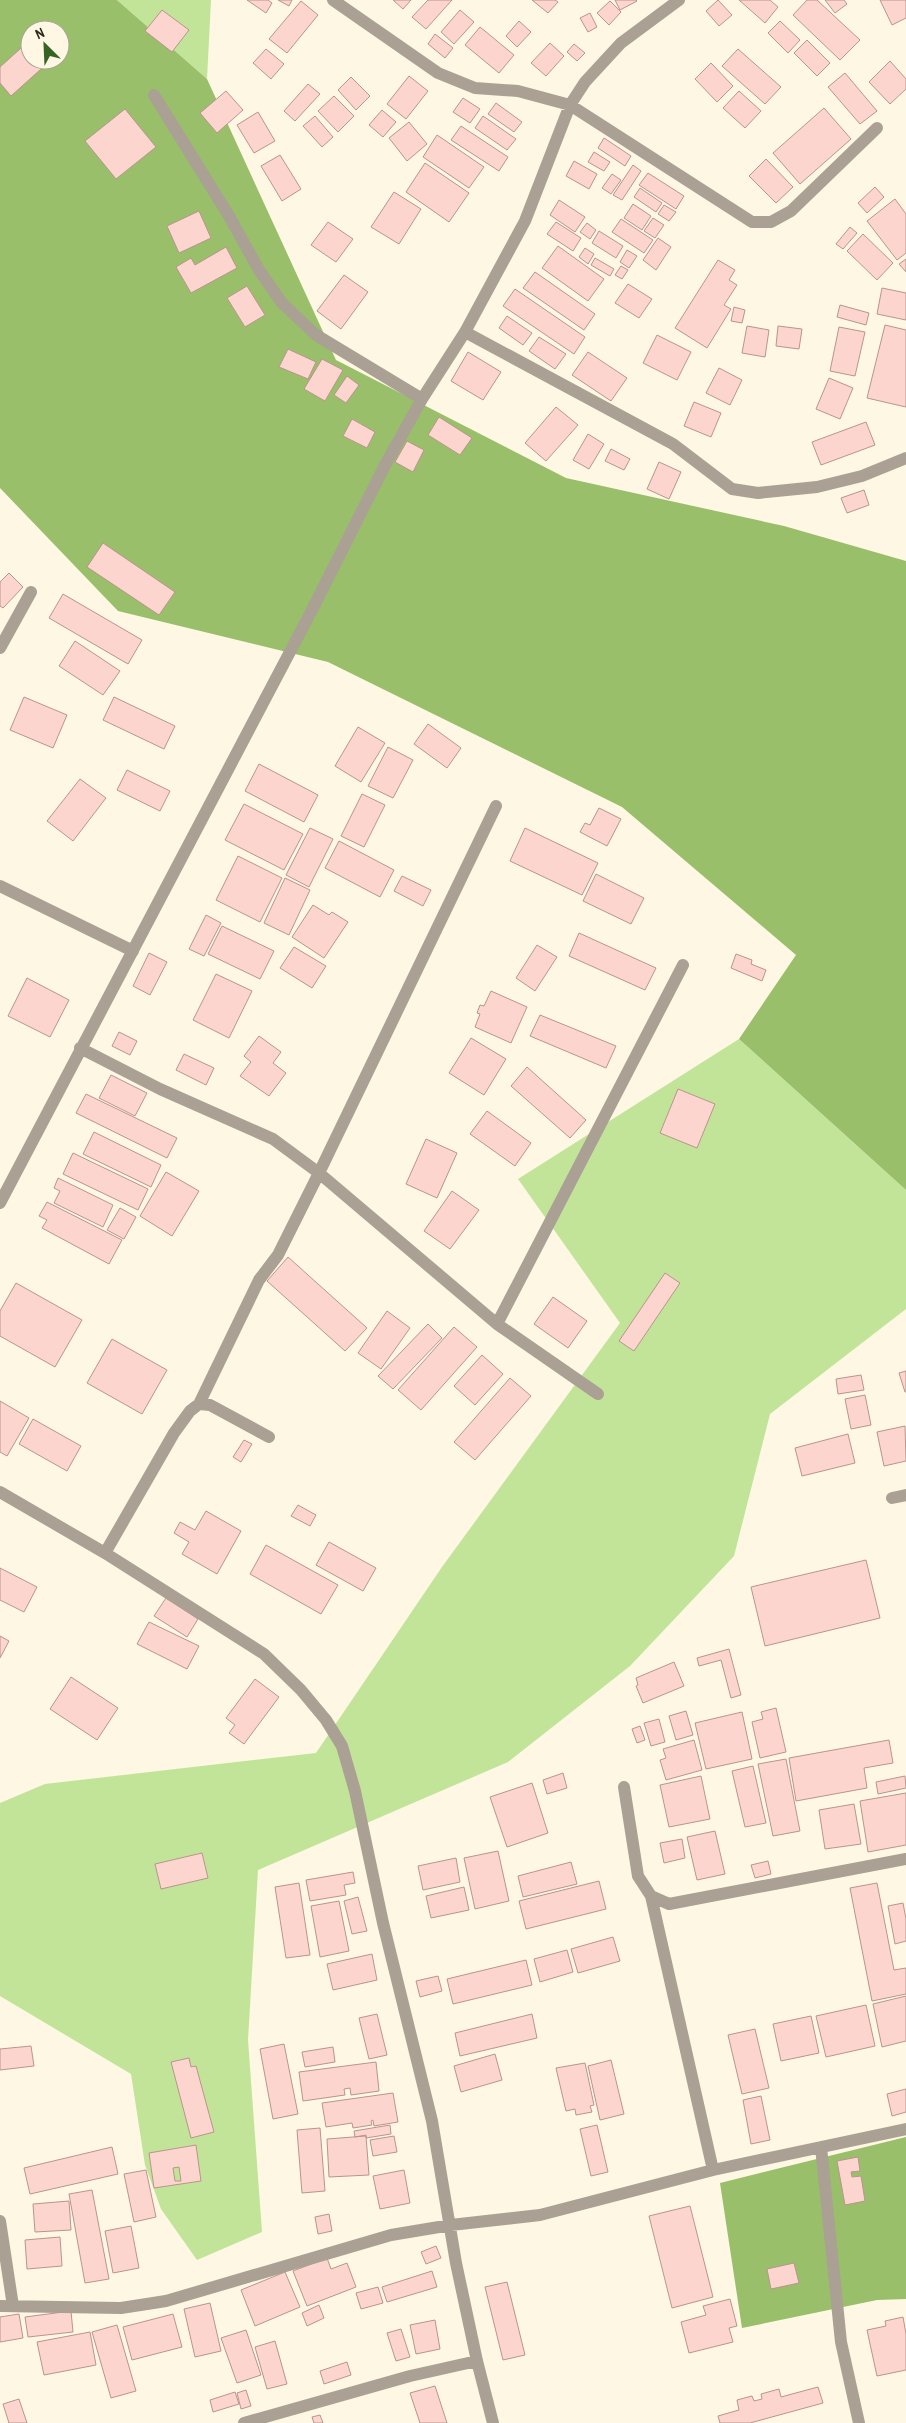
<svg xmlns="http://www.w3.org/2000/svg" width="906" height="2423" viewBox="0 0 906 2423" font-family="'Archivo Narrow',sans-serif">
<style>
.green{fill:#c1e499}
.forest{fill:#99bf6a;fill-rule:evenodd}
.building{fill:#fdd5cf;stroke:#ba948e;fill-rule:evenodd}
.lines{fill:none;stroke-linecap:round;stroke-linejoin:round}
.minor{stroke:#aaa094;stroke-width:12}
</style>
<rect width="100%" height="100%" fill="#fdf7e3"/>
<path class="green" d="M117 0H211L207 79Z
M739 1039 906 1190V1309L770 1414 734 1556 630 1666 508 1762 258 1870 248 2040 262 2232 197 2260 161 2209 145 2165 131 2074 0 1996V1803L45 1784 316 1753 442 1567 620 1323 518 1179Z"/>
<path class="forest" d="M0 0H117L207 79 336 360 566 478 784 526 906 561V1190L739 1039 796 955 622 807 328 662 118 611 0 488ZM30 30H60V60H30Z
M906 2137V2299L877 2300 742 2328 720 2183Z"/>
<path class="building" d="M247 0H268L272 3 266 13Z
M278 0H292L289 6Z
M393 0H411L403 9Z
M428 0H452L426 29 412 17Z
M532 0H555L558 2 548 13Z
M615 0H636L637 1 620 10Z
M718 0 732 15 719 26 706 11Z
M739 0H770L778 7 765 23Z
M807 0H817L860 40 840 60 793 15Z
M825 0H844L847 4 835 13Z
M880 0H906V18L892 25Z
M301 1 318 15 287 53 269 39Z
M610 1 621 12 609 25 597 13Z
M162 10 189 30 172 52 145 31Z
M460 10 474 22 454 44 441 32Z
M590 13 597 27 588 32 580 18Z
M519 21 531 32 517 47 506 36Z
M780 21 800 40 788 53 768 33Z
M49 23 55 30H41Z
M480 27 514 55 499 73 465 45Z
M435 34 453 48 445 58 428 44Z
M60 36 68 45 60 52Z
M30 40V60H51L11 96 0 83V67Z
M807 40 830 63 817 76 794 53Z
M550 43 564 56 546 76 531 63Z
M574 44 585 53 577 61 567 52Z
M266 49 284 64 271 79 253 63Z
M738 49 781 87 765 104 722 66Z
M890 61 906 79V89L890 104 869 82Z
M711 63 733 86 717 102 695 79Z
M845 73 877 111 860 124 828 87Z
M409 76 428 91 406 119 387 104Z
M351 77 370 96 356 110 338 90Z
M308 84 320 94 295 121 284 111Z
M226 91 243 110 217 133 200 113Z
M739 91 761 111 745 128 723 108Z
M334 96 354 116 338 132 318 111Z
M463 98 480 109 470 123 453 112Z
M496 103 522 122 514 132 488 114Z
M824 108 851 139 800 184 773 153Z
M125 109 156 147 116 179 85 141Z
M382 110 396 122 383 137 369 125Z
M258 112 275 141 254 153 237 125Z
M315 116 333 137 322 147 303 126Z
M483 116 516 139 507 150 475 128Z
M409 122 427 144 407 161 389 138Z
M461 126 508 157 499 171 451 140Z
M437 135 484 167 469 188 423 157Z
M604 138 631 156 625 166 598 148Z
M594 152 610 162 604 171 588 162Z
M280 155 301 189 282 201 261 166Z
M766 159 793 187 776 203 749 176Z
M574 161 597 174 589 189 566 176Z
M425 163 469 193 449 222 406 192Z
M633 165 641 171 622 200 613 195Z
M648 173 684 196 676 209 639 185Z
M612 174 621 180 611 194 602 188Z
M875 187 884 197 867 213 858 203Z
M640 188 662 203 656 212 634 197Z
M394 192 421 209 399 244 371 227Z
M895 199 906 214V253L897 260 867 221Z
M559 200 585 217 575 232 550 215Z
M633 204 651 216 642 230 624 218Z
M664 205 676 212 669 221 658 214Z
M199 211 211 238 179 253 167 226Z
M653 218 664 225 655 238 644 231Z
M621 219 653 240 644 253 612 232Z
M328 222 353 239 336 262 311 245Z
M556 222 581 238 573 251 547 234Z
M587 223 596 230 590 239 580 232Z
M850 227 857 233 843 249 836 244Z
M599 231 623 246 616 258 592 243Z
M863 234 893 263 877 280 847 251Z
M658 238 671 247 656 270 643 260Z
M558 246 604 279 588 301 542 268Z
M226 247 237 268 191 293 176 267 191 258 195 265Z
M585 248 594 254 588 264 579 257Z
M627 250 637 256 629 268 620 262Z
M595 258 614 269 610 276 591 265Z
M906 259V272L899 264Z
M718 260 735 270 729 280 737 285 724 305 731 309 707 348 675 328Z
M621 266 628 270 622 279 615 275Z
M535 272 595 314 584 330 523 288Z
M344 275 368 292 341 329 317 311Z
M628 284 652 299 639 318 615 303Z
M247 286 265 315 245 327 227 298Z
M882 288 906 293V320L877 314Z
M515 289 585 337 574 354 503 306Z
M840 305 869 313 866 325 837 317Z
M734 307 745 310 742 323 731 321Z
M507 316 532 333 523 345 499 328Z
M885 325 906 330V407L867 398Z
M747 326 769 330 765 357 742 353Z
M778 326 802 329 799 349 776 346Z
M839 327 865 332 855 376 830 371Z
M657 335 691 352 677 380 643 363Z
M539 337 566 354 555 369 529 351Z
M288 349 316 362 308 379 279 367Z
M468 352 501 372 483 400 451 381Z
M588 352 627 378 611 401 572 375Z
M322 359 343 370 325 401 304 389Z
M719 368 742 380 730 405 706 393Z
M347 376 359 385 346 403 334 395Z
M829 378 853 388 840 419 816 409Z
M694 402 721 413 711 437 684 426Z
M556 407 578 425 546 461 525 443Z
M439 417 472 438 460 455 428 435Z
M352 419 375 432 367 448 343 436Z
M866 422 875 445 821 465 812 442Z
M588 434 604 444 589 469 573 460Z
M407 441 424 450 413 472 395 462Z
M611 449 630 459 624 470 605 461Z
M659 462 681 472 669 499 647 489Z
M864 490 869 505 847 513 841 498Z
M103 543 175 592 159 615 87 567Z
M9 573 23 587 3 608 0 606V582Z
M63 594 142 640 128 664 49 618Z
M75 641 120 671 103 695 59 666Z
M24 697 67 715 53 748 10 730Z
M114 697 175 726 164 749 103 720Z
M428 724 461 748 447 768 414 744Z
M358 727 385 743 361 782 335 766Z
M388 747 413 760 393 798 368 786Z
M259 764 318 795 304 822 245 791Z
M127 770 170 791 160 811 117 790Z
M80 779 106 798 73 841 47 821Z
M362 794 385 805 364 847 341 836Z
M244 804 303 834 284 870 225 840Z
M599 808 621 819 607 846 580 832 585 823 590 825Z
M310 828 333 839 309 887 286 875Z
M525 828 598 863 582 895 510 861Z
M339 841 394 870 380 897 325 868Z
M238 856 282 878 260 922 216 900Z
M596 874 644 898 631 924 583 901Z
M402 876 431 890 423 906 394 891Z
M285 878 310 890 289 935 264 923Z
M313 905 329 915 332 912 348 922 324 958 292 937Z
M206 915 221 923 204 956 189 949Z
M222 926 274 951 260 979 208 954Z
M579 933 656 968 645 990 569 956Z
M537 945 557 957 535 991 516 978Z
M294 947 326 966 312 988 280 968Z
M149 953 167 962 150 995 133 986Z
M736 954 752 960 751 964 766 970 762 981 731 968Z
M216 974 252 991 229 1038 193 1020Z
M27 978 69 1000 50 1037 8 1016Z
M491 991 527 1007 511 1043 475 1027 480 1014 477 1013 480 1005 484 1006Z
M540 1015 616 1046 606 1068 530 1036Z
M119 1032 137 1041 130 1055 112 1046Z
M259 1036 281 1052 273 1063 286 1073 269 1096 240 1076 251 1062 244 1056Z
M471 1038 506 1059 484 1095 449 1073Z
M184 1054 214 1068 206 1085 176 1070Z
M527 1067 586 1120 570 1138 511 1086Z
M111 1075 147 1093 135 1116 99 1098Z
M678 1089 715 1104 697 1148 660 1133Z
M86 1094 177 1138 167 1158 76 1113Z
M487 1111 531 1143 515 1166 470 1134Z
M94 1132 161 1165 151 1187 83 1154Z
M426 1139 457 1153 437 1198 406 1184Z
M73 1153 148 1189 138 1210 63 1174Z
M166 1172 199 1191 172 1236 140 1216Z
M58 1178 113 1205 103 1227 54 1203 60 1191 54 1188Z
M452 1191 479 1210 450 1249 424 1231Z
M47 1202 122 1240 109 1264 42 1228 47 1220 39 1216Z
M120 1208 136 1217 124 1239 107 1230Z
M288 1257 367 1328 345 1351 267 1281Z
M665 1273 680 1283 634 1351 619 1341Z
M16 1283 82 1320 55 1367 0 1336V1311Z
M553 1297 587 1321 568 1348 534 1324Z
M387 1311 410 1328 381 1369 358 1353Z
M428 1324 442 1338 393 1389 378 1376Z
M454 1327 477 1347 421 1410 398 1390Z
M112 1339 167 1370 142 1414 87 1383Z
M482 1355 503 1374 475 1405 454 1386Z
M906 1371V1392H905L899 1373Z
M861 1375 864 1390 838 1394 836 1379Z
M510 1378 531 1396 475 1460 454 1442Z
M865 1395 871 1425 851 1429 845 1399Z
M0 1401 29 1418 7 1456 0 1452Z
M33 1419 81 1446 67 1471 19 1444Z
M905 1426 906 1461 884 1466 877 1432Z
M848 1434 855 1463 802 1476 795 1448Z
M244 1440 252 1444 241 1462 233 1457Z
M298 1505 316 1515 310 1526 291 1516Z
M206 1511 241 1531 217 1574 182 1554 189 1542 174 1533 180 1522 195 1530Z
M329 1542 376 1568 363 1591 316 1565Z
M266 1545 338 1585 321 1614 250 1574Z
M866 1560 880 1618 765 1646 751 1587Z
M0 1568 37 1587 24 1612 0 1600Z
M166 1598 198 1619 187 1637 154 1616Z
M149 1622 199 1646 187 1669 137 1644Z
M0 1636 9 1641 0 1658Z
M729 1649 741 1695 731 1698 721 1660 699 1666 697 1658Z
M674 1662 684 1686 643 1703 636 1686 638 1685 636 1678Z
M71 1677 118 1708 97 1740 50 1709Z
M255 1679 279 1697 244 1744 229 1733 235 1725 226 1718Z
M776 1708 786 1752 760 1758 752 1722 763 1719 761 1712Z
M686 1711 693 1735 676 1740 669 1716Z
M742 1712 752 1759 706 1769 695 1723Z
M659 1719 665 1742 651 1746 644 1723Z
M640 1726 645 1740 637 1743 632 1729Z
M694 1740 702 1770 666 1780 660 1760 666 1758 663 1749Z
M889 1740 893 1763 864 1768 867 1788 796 1801 789 1758Z
M786 1759 800 1831 773 1836 758 1764Z
M753 1766 766 1823 745 1827 732 1771Z
M563 1773 567 1788 547 1794 543 1780Z
M701 1776 710 1819 669 1827 660 1785Z
M905 1776 906 1788 878 1794 876 1782Z
M532 1783 548 1833 507 1847 490 1797Z
M906 1793V1845L868 1852 860 1801Z
M854 1804 861 1844 825 1849 819 1810Z
M715 1831 725 1874 697 1880 687 1837Z
M682 1839 685 1858 664 1863 660 1843Z
M498 1851 509 1901 475 1909 464 1858Z
M202 1853 208 1878 161 1889 155 1864Z
M456 1858 460 1882 423 1890 418 1866Z
M768 1861 771 1874 755 1878 751 1865Z
M571 1862 577 1884 523 1897 518 1876Z
M353 1872 355 1883 344 1885 346 1895 310 1901 306 1880Z
M599 1881 606 1909 526 1929 519 1901Z
M299 1883 310 1955 286 1958 275 1887Z
M877 1883 894 1970 906 1968V1994L872 2001 850 1888Z
M464 1887 469 1910 431 1918 426 1896Z
M358 1897 367 1931 352 1934 344 1901Z
M339 1901 349 1951 320 1957 311 1906Z
M903 1903 906 1919V1941L895 1944 888 1906Z
M613 1937 620 1961 578 1973 571 1949Z
M567 1950 573 1972 540 1982 534 1959Z
M372 1954 377 1980 333 1990 327 1964Z
M526 1960 532 1985 453 2004 447 1979Z
M438 1976 442 1991 420 1997 416 1981Z
M906 1996V2041L882 2047 873 2004Z
M866 2005 875 2046 826 2057 816 2016Z
M377 2014 387 2055 369 2059 359 2018Z
M532 2014 537 2038 460 2056 455 2033Z
M811 2016 819 2053 781 2061 773 2024Z
M755 2029 769 2088 742 2094 728 2035Z
M284 2044 298 2114 273 2119 260 2049Z
M31 2046 34 2066 0 2070V2049Z
M333 2047 335 2062 305 2067 302 2052Z
M495 2054 502 2080 461 2092 454 2066Z
M189 2058 191 2067 196 2066 214 2132 191 2138 171 2062Z
M611 2060 624 2114 600 2120 588 2066Z
M376 2062 379 2091 351 2095 350 2088 344 2089 345 2095 303 2101 299 2072Z
M585 2063 594 2105 590 2106 592 2112 576 2115 575 2109 566 2111 556 2068Z
M906 2089V2112L892 2116 887 2094Z
M393 2093 398 2122 374 2126 373 2120 371 2121 372 2125 353 2128 352 2123 326 2127 322 2103Z
M761 2096 770 2140 751 2144 743 2100Z
M390 2125 391 2134 366 2138V2135L355 2137 354 2131Z
M597 2125 608 2172 591 2176 580 2129Z
M320 2128 325 2191 302 2193 297 2130Z
M366 2136 369 2175 329 2177 327 2139Z
M394 2136 397 2152 373 2156 370 2140Z
M196 2145 201 2181 154 2188 149 2153ZM179 2167 181 2181H175L173 2168Z
M112 2147 118 2174 30 2194 24 2168Z
M858 2157 860 2171 851 2172 852 2177 861 2176 865 2201 845 2205 837 2161Z
M146 2170 156 2217 134 2222 124 2174Z
M404 2170 410 2203 380 2209 373 2176Z
M92 2190 109 2279 85 2283 69 2194Z
M69 2201 71 2230 35 2232 33 2204Z
M690 2206 713 2297 672 2308 649 2216Z
M329 2214 332 2231 318 2234 315 2217Z
M131 2226 139 2268 113 2273 105 2231Z
M60 2237 62 2266 27 2269 25 2240Z
M436 2246 441 2258 426 2264 421 2252Z
M327 2258 331 2269 347 2263 356 2287 307 2306 293 2271Z
M794 2263 799 2283 771 2289 767 2269Z
M432 2271 437 2287 387 2302 382 2287Z
M285 2272 300 2307 255 2326 241 2290Z
M507 2282 525 2355 503 2360 485 2287Z
M378 2287 383 2303 361 2309 356 2293Z
M730 2299 737 2326 729 2328 733 2342 689 2353 681 2322 706 2315 703 2306Z
M210 2303 221 2351 195 2357 184 2309Z
M319 2305 324 2318 307 2326 302 2313Z
M71 2311 73 2332 28 2337 25 2317Z
M19 2314 23 2338 0 2342V2317Z
M173 2314 182 2347 132 2360 123 2327Z
M903 2317 906 2334V2370L877 2376 867 2330 886 2326 885 2321Z
M435 2320 440 2349 416 2354 410 2325Z
M117 2325 136 2391 111 2398 92 2332Z
M401 2329 410 2357 396 2361 387 2333Z
M246 2330 261 2375 237 2383 221 2338Z
M90 2332 96 2365 44 2375 37 2342Z
M275 2341 287 2384 267 2389 255 2347Z
M347 2362 351 2375 324 2384 320 2371Z
M435 2386 447 2423H420L410 2393Z
M818 2387 823 2403 750 2423H720L718 2416 739 2410 737 2400 752 2396 754 2401 762 2399 761 2394 779 2389 781 2397Z
M246 2390 251 2406 241 2409 237 2393Z
M235 2392 239 2404 213 2412 210 2400Z
M19 2399 27 2423H9L3 2404Z
M320 2415 323 2423H314L312 2417Z"/>
<g class="lines">
<path class="minor" d="M333 0 438 73 475 88 518 91 570 105 752 222H771L791 211 877 128
M154 95 229 216 259 270 282 303 316 335 422 399
M465 332 673 444 732 489 758 493 817 487 862 476 906 458
M0 648 31 592
M0 886 133 951
M80 1048 160 1089 273 1139 319 1173 497 1324 598 1394
M0 1203 312 610 385 465 422 399 465 332 525 221 570 105 585 82 621 43 679 0
M497 1324 683 965
M199 1404 259 1280 278 1255 319 1173 496 806
M0 1492 105 1553 264 1654 301 1690 326 1720 342 1746 355 1791 383 1923 432 2121 456 2263 477 2361 493 2423
M892 1498 906 1495
M105 1553 174 1433 190 1411 199 1404 210 1405 269 1437
M624 1787 638 1876 651 1896 669 1904 906 1859
M651 1896 713 2170
M821 2147 841 2342 859 2423
M0 2221 13 2306
M0 2306 121 2308 166 2301 391 2235 451 2225 540 2215 713 2170 906 2129
M244 2423 410 2376 477 2361"/>
</g>
<g transform="translate(45 45) rotate(336)"><circle r="24" fill="#fdf7e3" stroke="#aaa593"/>
<path d="M0-4L9 19L0 12L-9 19Z" fill="#376423"/>
<text y="-8" font-size="14" font-weight="bold" text-anchor="middle" fill="#2d291c">N</text>
</g>
</svg>
